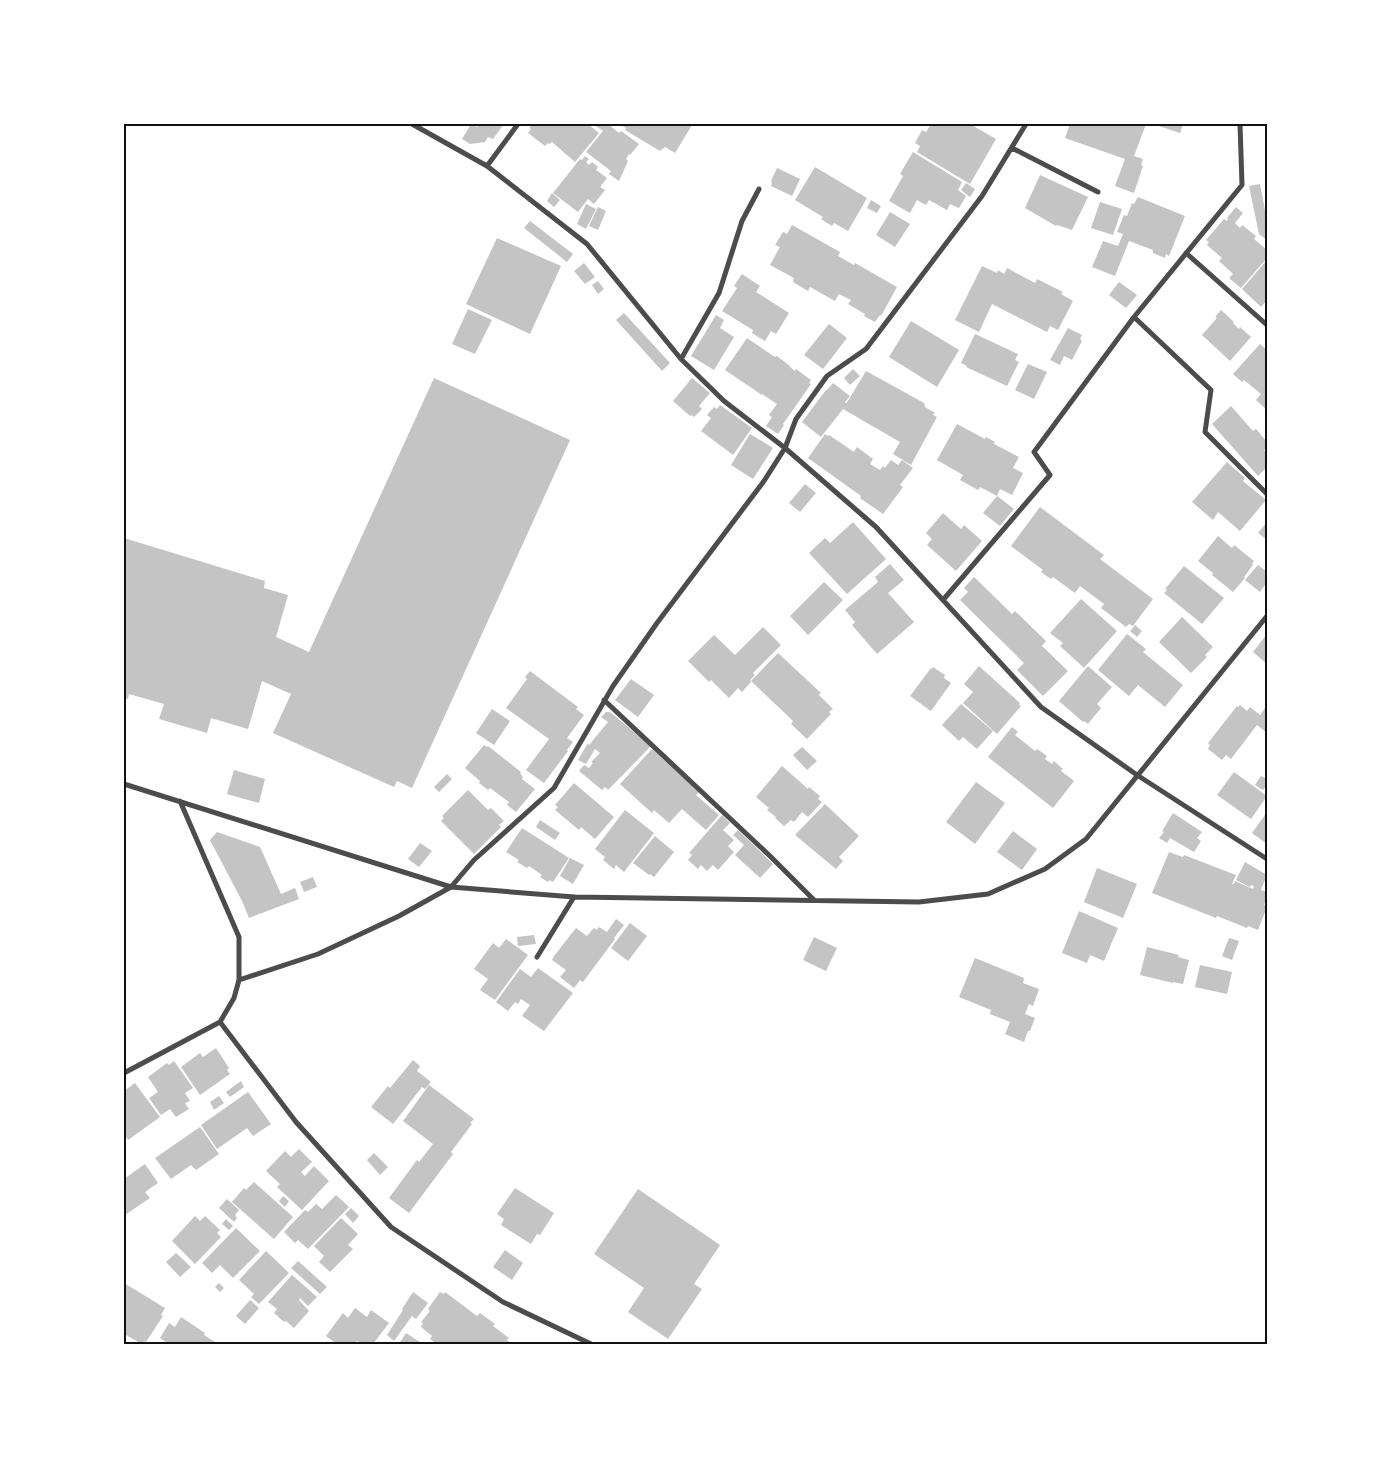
<svg xmlns="http://www.w3.org/2000/svg" width="1391" height="1468" viewBox="0 0 1391 1468" font-family="'Varela Round',sans-serif">
<style>
.building{fill:#c4c4c4}
.lines{fill:none;stroke-linecap:round;stroke-linejoin:round}
.minor{stroke:#4c4c4c;stroke-width:5}
.neatline{fill:none;stroke:#111;stroke-width:2}
</style>
<rect width="100%" height="100%" fill="#fff"/>
<path class="building" d="M471 124 477 127 479 124H504L493 139 488 137 485 142 470 144 462 139Z
M533 124H588L599 133 575 162 552 142 549 144 548 143 545 146 528 133 531 129 529 128Z
M593 124H604L607 126 608 124 619 133 621 131 639 144 630 155 629 154 626 159 628 161 619 181 609 174 611 171 586 152 603 131Z
M619 124H690L692 125 675 153 665 147 660 151 625 130 626 128Z
M931 124H970L996 139 970 184 917 152 920 146 915 143 922 130 926 132Z
M1070 124H1146L1134 156 1143 159 1141 165 1143 166 1134 193 1115 186 1125 159 1065 138Z
M1153 124H1183L1180 133Z
M913 152 962 182 958 190 966 196 959 208 950 204 947 210 929 200 926 205 917 200 910 213 889 201 903 176 900 174Z
M585 156 589 159 586 162 589 165 592 162 598 167 596 170 607 178 600 187 605 190 594 204 588 199 578 212 553 193 580 159 582 160Z
M815 167 867 198 848 231 834 223 832 226 821 219 823 217 795 200Z
M777 168 800 179 792 196 771 186 772 182 771 181Z
M1040 175 1088 197 1072 230 1057 225 1056 226 1025 208Z
M966 183 975 189 970 197 961 190Z
M1260 184 1267 221V240L1259 234 1249 186Z
M552 193 560 200 554 207 547 201Z
M1138 197 1185 216 1169 256 1166 254 1165 258 1153 253V250L1129 241 1115 276 1092 267 1103 241 1118 246 1123 234 1117 232 1124 215 1127 216 1132 203 1134 204Z
M871 200 881 206 877 213 867 208Z
M1100 202 1122 209 1113 235 1091 228Z
M586 204 596 209 586 229 577 224Z
M598 207 606 211 598 230 589 226Z
M1236 207 1243 213 1235 223 1240 228 1242 225 1256 236 1254 239 1267 250V258L1241 288 1229 278 1233 274 1219 261 1222 258 1207 245 1209 242 1206 240 1224 219 1227 221 1228 219 1227 218Z
M890 212 910 224 895 247 876 235Z
M530 221 573 254 567 262 524 228Z
M792 225 840 252 838 256 854 265 855 263 897 287 881 316 880 315 875 322 864 316 865 314 848 304 851 300 839 294 835 301 810 287 808 291 793 282 794 278 770 265 780 247 775 245 783 232 787 234Z
M497 238 561 266 530 334 466 304Z
M1267 260V300L1261 307 1242 289Z
M584 263 595 277 585 284 574 271Z
M982 266 997 273 998 270 1004 274 1007 268 1035 283 1037 279 1063 292 1061 294 1073 301 1058 330 1050 326 1047 332 992 304 979 332 955 320Z
M742 274 760 286 756 292 789 313 776 334 771 331 765 341 752 333 753 330 722 311 737 288 734 286Z
M598 281 604 289 598 294 592 285Z
M1119 282 1137 295 1126 308 1109 295Z
M468 309 492 320 475 354 452 344Z
M1221 310 1234 322 1233 323 1239 329 1240 327 1251 337 1230 361 1202 335 1217 318 1215 317Z
M624 313 670 363 662 371 616 320Z
M716 315 724 320 720 328 734 337 714 370 691 356Z
M911 321 959 350 937 387 889 357Z
M829 324 847 338 823 369 804 355Z
M1068 328 1082 335 1080 339 1082 341 1072 360 1064 356 1060 365 1050 360Z
M975 334 1018 354 1015 360 1019 362 1007 386 966 367 967 366 961 363Z
M747 338 775 357 777 356 790 366V367L795 371 796 369 811 380 809 383 811 384 783 424 784 425 778 434 766 426 772 417 769 415 777 404 762 394V395L725 370Z
M1260 344 1267 350V410L1256 400 1261 394 1244 380 1242 382 1233 374Z
M1028 364 1047 372 1034 399 1015 390Z
M853 369 860 376 850 385 844 378Z
M866 371 924 403 925 407 935 413 933 415 937 417 911 465 893 454 900 442 843 409Z
M434 378 570 440 412 788 397 781 394 787 273 733 291 694 262 681 248 729 211 718 207 733 159 719 164 704 129 694 128 699 124 698V538L265 581 264 588 288 595 276 637 309 652Z
M692 378 710 393 699 406 702 409 694 417 691 415 690 416 673 401Z
M833 383 850 396 845 402 847 404 821 437 802 422 826 390H827Z
M720 405 752 428 733 455 701 431 711 418 707 415 714 407 717 409Z
M1231 406 1253 431 1256 429 1267 442 1266 446 1267 447 1264 450 1267 454V467L1258 476 1212 424Z
M957 424 985 439 986 437 995 442 994 444 1019 457 1013 468 1023 473 1012 495 1000 489 997 496 980 487 978 490 960 480 963 475 937 460Z
M750 434 773 448 753 479 731 465Z
M825 434 828 436 829 435 854 452 857 447 873 459 870 464 880 470 883 466 885 468 891 460 898 465 902 460 913 468 900 485 903 487 883 514 860 498 861 496 808 458Z
M1227 462 1245 478 1243 481 1266 500 1240 531 1218 512 1213 520 1192 502Z
M805 484 816 493 800 512 789 503Z
M997 496 1014 509 1000 526 983 513Z
M1040 507 1104 555 1100 559 1153 599 1133 626 1129 624 1126 627 1101 608 1104 604 1080 586 1075 593 1053 577 1051 579 1041 572 1043 570 1011 546Z
M943 513 961 529 964 525 982 541 956 571 927 545 932 539 926 533Z
M853 522 886 559 847 594 809 553 825 538 830 543Z
M1267 522V540L1258 533Z
M1218 536 1232 548 1234 545 1254 561 1252 564 1253 565 1244 577 1245 578 1233 592 1212 575 1213 573 1198 561Z
M890 564 904 580 888 593 914 622 877 654 852 625 855 622 845 610 878 582 875 577Z
M1258 565 1267 572V582L1260 592 1245 580Z
M1184 566 1224 598 1202 624 1164 593 1167 590 1165 589Z
M974 577 1012 614 1015 611 1046 641 1042 646 1068 671 1043 696 1017 670 1024 663 960 600 968 592 964 588Z
M824 582 843 600 808 635 790 616Z
M1081 599 1117 631 1084 668 1060 646 1063 643 1050 633Z
M1182 617 1213 647 1205 655 1207 657 1191 673 1159 642Z
M1135 625 1142 631 1137 637 1130 631Z
M763 627 781 645 753 673 755 675 750 680 751 682 742 692 738 688 729 698 711 680 709 682 688 661 714 635 735 655Z
M1127 634 1146 649 1143 652 1183 685 1165 707 1138 685 1129 696 1098 670Z
M1267 634V664L1253 652Z
M778 653 821 693 819 695 833 709 829 712 831 714 807 739 791 724 793 721 751 681Z
M979 666 1020 703 1019 704 1021 706 997 734 963 703 973 692 964 684Z
M1088 666 1112 687 1097 704 1101 708 1088 724 1084 721 1083 722 1059 701Z
M933 667 945 675 944 678 951 683 931 711 910 696 931 668 932 669Z
M530 671 578 707 576 709 584 715 567 738 573 742 567 750 568 751 544 783 526 770 549 739 506 708 527 679 525 677Z
M631 679 654 695 638 717 615 700Z
M961 704 993 731 977 749 963 737 959 741 942 725Z
M1240 705 1247 711 1250 707 1260 715 1267 705V733L1257 725 1231 759 1226 755 1222 760 1208 749 1210 745 1208 743 1237 706 1238 707Z
M492 709 510 721 494 745 476 733Z
M606 712H610L651 746 608 790 605 787 602 790 579 771 584 765 589 768 593 763 591 762 600 753 595 749 586 764 578 760 588 743 589 745 608 722 601 717Z
M1012 727 1018 732 1015 735 1035 751 1037 749 1047 756 1045 759 1052 764 1054 761 1063 769 1061 771 1074 781 1053 808 988 757Z
M484 745 487 747 488 746 521 772 520 773 523 777 522 779 535 789 516 812 507 805 509 802 490 788 488 790 479 783 480 781 465 768Z
M802 747 817 761 807 770 793 755Z
M652 749 699 792 696 795 719 815 706 830 682 809 669 823 654 810 652 813 620 784Z
M782 766 808 789 809 787 820 796 818 799 822 802 808 817 802 812 794 822 791 820 784 826 775 818 776 817 767 810 769 808 756 797Z
M234 770 265 779 259 803 227 794Z
M1234 772 1267 796 1251 819 1217 795Z
M447 774 452 779 439 792 434 787Z
M1261 776 1267 779V784L1263 790 1255 785Z
M976 782 1005 803 975 844 946 822Z
M574 783 614 817 595 839 581 827 579 830 555 810 558 807 555 805Z
M468 790 488 810 491 808 504 821 499 825 501 827 474 854 441 821 444 818 442 816Z
M825 804 859 836 839 857 843 861 836 869 795 835Z
M625 810 654 833 624 872 616 865 614 869 603 860 605 857 595 849Z
M1267 812V844L1252 833Z
M1173 813 1202 832 1197 838 1201 841 1194 852 1170 838 1167 843 1159 838 1164 832 1162 831Z
M722 815 730 823 723 830 734 840 728 846 734 852 718 870 713 865 707 871 701 865 698 869 688 860 692 855 689 853Z
M540 820 560 833 555 840 536 827Z
M522 828 569 858 553 882 549 880 548 882 540 877 542 875 529 866 527 868 517 862 519 860 506 852Z
M738 830 773 864 760 878 735 855 744 845 733 835Z
M1013 831 1037 849 1022 870 997 852Z
M217 832 260 847 281 894 295 888 299 899 249 918 242 901 210 840Z
M655 836 674 852 654 877 650 874 649 875 633 863Z
M420 843 432 851 419 867 408 859Z
M1169 852 1183 857 1184 855 1236 875 1232 884H1234L1235 881 1253 889 1254 886 1251 885 1250 887 1236 880 1245 862 1267 875 1261 890 1267 892V897L1264 905 1267 907 1258 930 1248 926 1247 928 1217 916 1216 918 1152 893Z
M570 858 584 865 573 884 560 876Z
M1097 868 1137 884 1123 918 1084 902Z
M313 877 317 887 304 892 300 882Z
M1079 911 1118 928 1104 961 1090 955 1087 963 1062 953Z
M616 919 624 925 614 938 615 939 583 982 580 980 574 988 560 977 566 970 552 960 554 956 576 928 587 936 594 928 597 930 599 927 607 932Z
M630 923 647 936 628 961 611 948Z
M534 935 536 944 518 946 517 937Z
M814 937 837 948 826 971 803 960Z
M1229 938 1239 941 1232 960 1222 956Z
M506 939 528 955 495 1000 480 990 488 979 474 969 493 943 499 948Z
M1147 947 1179 955 1178 957 1189 960 1183 984 1173 982V983L1140 975Z
M975 958 1024 978 1023 983 1039 989 1033 1006 1029 1004 1025 1014 1035 1018 1030 1031H1028L1024 1042 1005 1034 1010 1022 990 1014 991 1010 959 997Z
M1200 965 1232 972 1227 994 1195 987Z
M538 968 573 993 544 1031 522 1016 530 1005 521 999 518 1004 515 1002 508 1011 496 1002 520 969 531 977Z
M216 1048 229 1068 227 1070 230 1074 200 1095 181 1067 200 1053 203 1057Z
M413 1060 420 1066 417 1071 431 1082 425 1089 422 1087 393 1124 371 1107 388 1086 390 1088Z
M174 1061 193 1088 185 1093 190 1101 185 1103 189 1109 176 1117 170 1109 161 1115 149 1098 158 1092 148 1077 167 1063 169 1065Z
M241 1081 244 1087 230 1097 226 1092Z
M135 1083 160 1117 128 1140 124 1134V1091Z
M429 1085 474 1119 470 1123 472 1124 451 1152 453 1154 409 1213 389 1198 417 1160 419 1162 433 1144 403 1121Z
M248 1092 271 1124 253 1136 247 1128 217 1149 201 1125Z
M219 1096 224 1103 214 1110 210 1102Z
M200 1127 219 1154 196 1170 191 1165 171 1179 155 1158Z
M299 1149 312 1162 301 1172 305 1176 314 1166 329 1181 302 1210 277 1187 280 1184 266 1171 285 1151 291 1157Z
M374 1153 388 1167 380 1175 367 1160Z
M145 1164 158 1183 145 1192 150 1198 125 1215 124 1213V1179Z
M254 1182 293 1217 274 1239 232 1202 244 1188 246 1190Z
M515 1188 554 1213 540 1235 537 1234 531 1244 501 1225 504 1219 497 1214Z
M638 1189 720 1245 694 1284 702 1289 668 1339 628 1312 644 1288 594 1254Z
M336 1195 349 1207 308 1249 298 1240 295 1243 284 1232 305 1210 308 1212 316 1204 322 1209Z
M283 1196 289 1201 285 1207 279 1201Z
M227 1199 239 1210 235 1215 237 1218 234 1222 219 1208Z
M351 1208 359 1216 353 1223 345 1214Z
M195 1216 200 1221 205 1216 220 1230 217 1233 221 1237 195 1264 172 1241Z
M341 1218 358 1234 348 1245 353 1249 330 1272 319 1262 324 1256 314 1246Z
M226 1219 233 1226 229 1230 222 1224Z
M236 1228 260 1251 233 1278 220 1265 212 1273 202 1263Z
M505 1250 523 1263 512 1280 493 1267Z
M266 1251 289 1273 259 1304 251 1297 254 1294 239 1280Z
M176 1253 191 1267 180 1277 166 1262Z
M298 1261 327 1287 320 1294 291 1268Z
M292 1275 317 1297 308 1306 300 1298 299 1300 309 1311 294 1328 286 1321 284 1322 274 1313 277 1309 268 1302Z
M124 1283 165 1308 161 1315 163 1316 146 1342 144 1341 142 1344 124 1334Z
M219 1283 224 1288 220 1292 215 1287Z
M413 1292 428 1303 416 1319 412 1316 394 1341 387 1335 403 1310 402 1309Z
M440 1292 444 1294 445 1292 477 1316 480 1313 495 1324 493 1326 509 1338 507 1340 512 1344H437L430 1339 432 1336 421 1327 423 1323 421 1322 430 1311 428 1309Z
M250 1300 259 1308 245 1324 236 1316Z
M355 1308 367 1317 371 1310 389 1323 373 1344H362L357 1341 354 1344H337L326 1336 343 1313 348 1318Z
M181 1317 205 1333 204 1335 218 1344H169L160 1338 169 1323 175 1327Z
M406 1333 423 1344H399Z"/>
<g class="lines">
<path class="minor" d="M412 124 487 166 587 244 681 359 724 401 785 448 876 527 1041 707 1137 775 1267 859
M1012 148 1098 192
M487 166 518 124
M1186 253 1267 325
M1134 317 1211 390 1205 432 1267 494
M681 359 719 293 742 221 759 189
M943 600 1050 475 1034 452 1134 317 1242 185 1240 124
M604 700 771 857 814 900
M124 784 451 887 574 897 919 902 988 894 1045 869 1086 839 1267 616
M537 957 574 897
M239 980 318 954 399 916 451 887 474 860 554 788 613 686 657 623 764 481 785 448 796 419 827 376 866 349 982 196 1026 124
M220 1022 296 1122 391 1227 503 1302 591 1344
M124 1073 220 1022 234 998 239 980V937L180 801"/>
</g>
<rect width="1391" height="1468" fill="none" stroke="#ffffff" stroke-width="250"/>
<rect x="125" y="125" width="1141" height="1218" class="neatline"/>
</svg>
